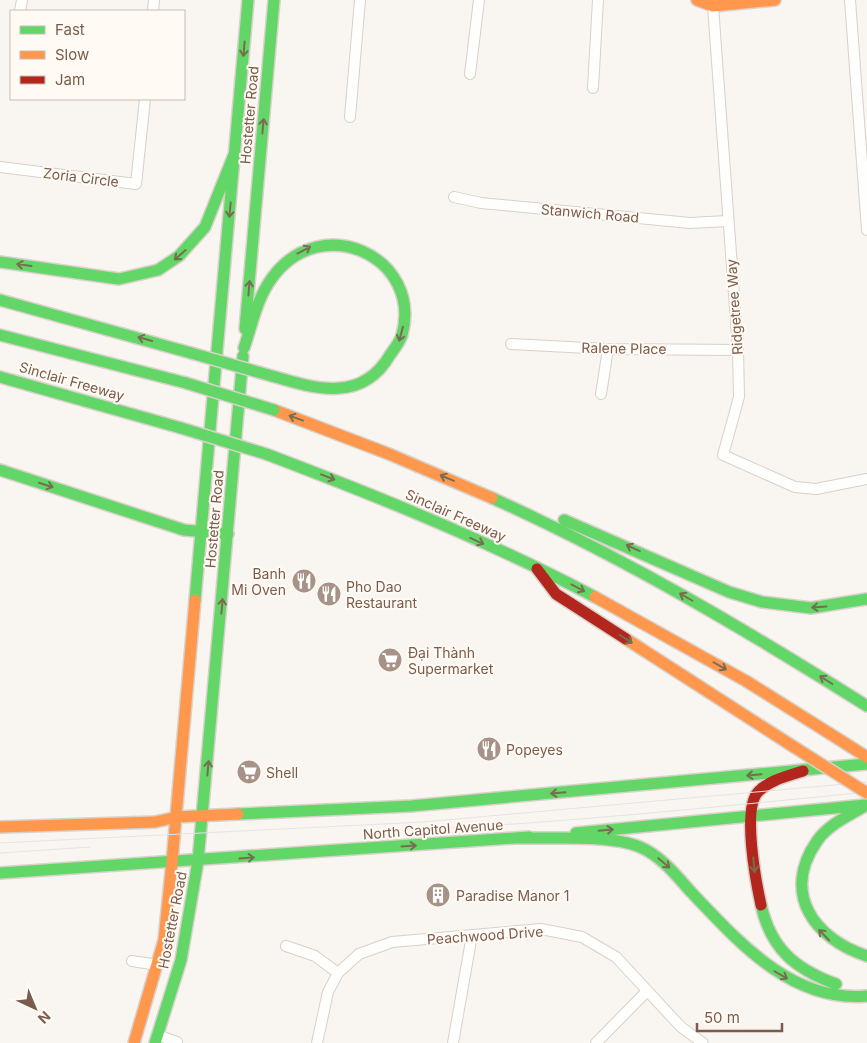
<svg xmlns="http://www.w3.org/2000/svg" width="867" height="1043" viewBox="0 0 867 1043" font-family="Inter,sans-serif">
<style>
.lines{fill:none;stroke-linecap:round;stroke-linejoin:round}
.street-casing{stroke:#d7d1cb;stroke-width:12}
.fast-casing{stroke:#d9d2cb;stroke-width:14}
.slow-casing{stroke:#d9d2cb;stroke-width:14}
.jam-casing{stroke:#d9d2cb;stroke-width:14}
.street{stroke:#fefefd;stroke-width:10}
.fast{stroke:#63d668;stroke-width:11}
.slow{stroke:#ff974d;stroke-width:11}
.jam{stroke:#b3261e;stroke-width:11}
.tram{stroke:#e6e3e7;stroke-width:1}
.fast-bridge-casing{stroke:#dad1cc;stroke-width:14;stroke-linecap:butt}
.slow-bridge-casing{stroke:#dad1cc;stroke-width:14;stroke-linecap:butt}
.fast-bridge{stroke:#63d668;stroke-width:11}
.slow-bridge{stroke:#ff974d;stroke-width:11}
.oneway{stroke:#776e51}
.labels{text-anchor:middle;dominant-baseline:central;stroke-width:4;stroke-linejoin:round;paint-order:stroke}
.street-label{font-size:14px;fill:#7a5c4d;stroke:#fffaf3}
.poi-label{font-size:14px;fill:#7a5c4d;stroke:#fffaf3;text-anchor:start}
</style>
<rect width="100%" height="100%" fill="#f9f5f0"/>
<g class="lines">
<defs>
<path id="street" d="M850 0 867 230
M713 6 738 350 739 397 723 455 795 487 816 489 867 479
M20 11 22 0
M153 11 154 0
M470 74 479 0
M593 88 598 0
M350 117 360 0
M0 167 136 184 145 99
M454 197 481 203 690 223 727 221
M511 344 608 349 738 350
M601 394 608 349
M286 946 315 956 338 973
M132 961 158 965
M157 1035 177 1042
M317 1043 328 992 338 973 359 954 392 942 541 929 582 937 616 957 681 1027 703 1043
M453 1043 472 935
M596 1043 647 991"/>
<path id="fast" d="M0 262 119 279 158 270 179 256 205 227 235 152
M0 300 191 353
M245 329 274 0
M0 335 186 383
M244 348C252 325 257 298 272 278 321 210 423 257 402 335 400 342 394 349 390 355 362 403 316 389 272 376
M0 377 181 428
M266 454C377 496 489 541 595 597
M0 470 184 530 228 534
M492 498C623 557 746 630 867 706
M564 520 729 592 762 602 811 608 867 599
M195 600 248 0
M867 805C850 815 829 824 817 841 781 893 814 939 867 956
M238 814 411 806 867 764
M576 833 865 805
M516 838C550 839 610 834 640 847 661 856 676 875 691 892 738 941 791 1003 867 996
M198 861 243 356
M0 873 529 837
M761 905C771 949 795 969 836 984
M155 1043 181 960 198 861"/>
<path id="slow" d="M697 0 713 6 775 0
M274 410 389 454 492 498
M595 597 746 681 867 757
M626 639 794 747
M0 827 155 822 177 817 238 814
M172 862 195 600
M134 1043 164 940 172 862"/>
<path id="jam" d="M537 569 556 594 626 639
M761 905C756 882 742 809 758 792 769 780 788 776 803 771"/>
</defs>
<use href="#street" class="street-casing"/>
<use href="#fast" class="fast-casing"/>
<use href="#slow" class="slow-casing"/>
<use href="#jam" class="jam-casing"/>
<use href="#street" class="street"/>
<use href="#fast" class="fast"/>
<use href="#slow" class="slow"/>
<use href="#jam" class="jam"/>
<path class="tram" d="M419 830C569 822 718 807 867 792
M0 843 423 822 867 782
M0 853 90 847"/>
<defs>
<path id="fast-bridge" d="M191 353 272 376
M186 383 274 410
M181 428 266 454"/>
<path id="slow-bridge" d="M794 747 867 793"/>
</defs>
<use href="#fast-bridge" class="fast-bridge-casing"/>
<use href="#slow-bridge" class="slow-bridge-casing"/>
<use href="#fast-bridge" class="fast-bridge"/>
<use href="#slow-bridge" class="slow-bridge"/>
</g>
<defs><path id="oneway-shaft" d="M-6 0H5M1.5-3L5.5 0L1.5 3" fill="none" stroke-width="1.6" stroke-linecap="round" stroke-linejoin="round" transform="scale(1.25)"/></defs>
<g class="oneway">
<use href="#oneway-shaft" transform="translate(244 49) rotate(95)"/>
<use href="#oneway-shaft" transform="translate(263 126) rotate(-85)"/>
<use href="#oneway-shaft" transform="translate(230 210) rotate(95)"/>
<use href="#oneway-shaft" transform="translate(304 250) rotate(-28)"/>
<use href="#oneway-shaft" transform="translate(180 255) rotate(139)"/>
<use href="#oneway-shaft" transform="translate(24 265) rotate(-172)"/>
<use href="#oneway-shaft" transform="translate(249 288) rotate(-85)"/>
<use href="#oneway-shaft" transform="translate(401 334) rotate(105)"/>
<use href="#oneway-shaft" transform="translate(145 339) rotate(-164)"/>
<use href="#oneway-shaft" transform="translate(296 418) rotate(-160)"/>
<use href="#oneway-shaft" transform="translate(328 477) rotate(21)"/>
<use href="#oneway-shaft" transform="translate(447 478) rotate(-157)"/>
<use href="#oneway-shaft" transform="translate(46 485) rotate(18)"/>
<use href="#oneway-shaft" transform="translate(477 541) rotate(24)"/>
<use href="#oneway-shaft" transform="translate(633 548) rotate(-155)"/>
<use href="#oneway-shaft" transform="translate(578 588) rotate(28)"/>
<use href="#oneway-shaft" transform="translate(686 597) rotate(-150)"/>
<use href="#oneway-shaft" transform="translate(222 606) rotate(-85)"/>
<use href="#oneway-shaft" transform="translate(819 607) rotate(176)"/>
<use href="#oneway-shaft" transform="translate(626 639) rotate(32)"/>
<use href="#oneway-shaft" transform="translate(720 666) rotate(30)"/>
<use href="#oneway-shaft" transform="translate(826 680) rotate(-148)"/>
<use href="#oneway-shaft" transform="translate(208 768) rotate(-85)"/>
<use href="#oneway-shaft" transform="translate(754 775) rotate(175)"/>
<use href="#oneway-shaft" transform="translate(558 793) rotate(175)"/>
<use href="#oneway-shaft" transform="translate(606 830) rotate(-5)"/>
<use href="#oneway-shaft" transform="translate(409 846) rotate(-4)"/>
<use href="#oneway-shaft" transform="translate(247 858) rotate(-4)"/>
<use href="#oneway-shaft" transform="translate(664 863) rotate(40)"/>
<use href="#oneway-shaft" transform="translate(754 865) rotate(85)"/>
<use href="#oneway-shaft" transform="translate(824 935) rotate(-134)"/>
<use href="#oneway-shaft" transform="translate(781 975) rotate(30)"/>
</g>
<defs>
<symbol id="restaurant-disc" viewBox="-11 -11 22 22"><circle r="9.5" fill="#a69286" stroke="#fffaf3"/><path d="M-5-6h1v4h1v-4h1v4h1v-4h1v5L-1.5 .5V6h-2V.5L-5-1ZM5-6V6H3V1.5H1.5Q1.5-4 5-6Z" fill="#fff"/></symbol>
<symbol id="supermarket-disc" viewBox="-11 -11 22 22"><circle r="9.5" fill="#a69286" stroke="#fffaf3"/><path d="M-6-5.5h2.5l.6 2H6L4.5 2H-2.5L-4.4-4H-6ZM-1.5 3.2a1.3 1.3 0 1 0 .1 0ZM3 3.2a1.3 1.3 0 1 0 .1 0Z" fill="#fff"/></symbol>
<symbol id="building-disc" viewBox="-11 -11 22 22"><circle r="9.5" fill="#a69286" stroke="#fffaf3"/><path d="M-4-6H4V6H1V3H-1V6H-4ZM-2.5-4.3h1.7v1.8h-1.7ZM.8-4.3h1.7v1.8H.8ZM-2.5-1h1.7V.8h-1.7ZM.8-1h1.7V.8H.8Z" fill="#fff"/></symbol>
</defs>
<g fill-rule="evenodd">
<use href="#restaurant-disc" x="290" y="567" width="28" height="28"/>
<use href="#restaurant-disc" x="315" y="580" width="28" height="28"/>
<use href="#supermarket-disc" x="376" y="646" width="28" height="28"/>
<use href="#restaurant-disc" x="475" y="735" width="28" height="28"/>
<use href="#supermarket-disc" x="235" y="758" width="28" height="28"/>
<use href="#building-disc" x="424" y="881" width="28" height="28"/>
</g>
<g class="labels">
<g class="street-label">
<text transform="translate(249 115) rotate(-85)">Hostetter Road</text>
<text transform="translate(81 177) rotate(7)">Zoria Circle</text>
<text transform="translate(590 213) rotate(5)">Stanwich Road</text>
<text transform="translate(734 307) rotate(-94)">Ridgetree Way</text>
<text transform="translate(624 348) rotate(1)">Ralene Place</text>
<text transform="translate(72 381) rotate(16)">Sinclair Freeway</text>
<text transform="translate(456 515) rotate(24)">Sinclair Freeway</text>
<text transform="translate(214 519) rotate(-85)">Hostetter Road</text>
<text transform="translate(433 829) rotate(-4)">North Capitol Avenue</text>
<text transform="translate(172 920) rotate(-79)">Hostetter Road</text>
<text transform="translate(485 935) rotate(-4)">Peachwood Drive</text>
</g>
<g class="poi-label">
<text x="286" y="573" text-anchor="end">Banh<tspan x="286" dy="16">Mi Oven</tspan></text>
<text x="346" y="586">Pho Dao<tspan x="346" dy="16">Restaurant</tspan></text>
<text x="408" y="652">Đại Thành<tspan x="408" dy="16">Supermarket</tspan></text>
<text x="506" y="749">Popeyes</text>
<text x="266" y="772">Shell</text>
<text x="456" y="895">Paradise Manor 1</text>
</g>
</g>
<rect x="10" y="10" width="175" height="90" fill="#fffaf3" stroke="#cabbb1"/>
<rect x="20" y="26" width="25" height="8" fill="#63d668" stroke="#cabbb1"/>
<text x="55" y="35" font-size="15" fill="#7a5c4d">Fast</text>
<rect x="20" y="51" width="25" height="8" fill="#ff974d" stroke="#cabbb1"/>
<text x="55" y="60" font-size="15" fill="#7a5c4d">Slow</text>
<rect x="20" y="76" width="25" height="8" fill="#b3261e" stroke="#cabbb1"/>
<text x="55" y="85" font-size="15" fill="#7a5c4d">Jam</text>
<g transform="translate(35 1008) rotate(136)" stroke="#fffaf3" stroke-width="4" paint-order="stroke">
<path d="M0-4L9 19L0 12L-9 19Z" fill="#7a5c4d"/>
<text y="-8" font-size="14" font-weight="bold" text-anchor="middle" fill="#7a5c4d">N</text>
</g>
<path d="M697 1023v8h85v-8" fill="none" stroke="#7a5c4d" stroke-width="2.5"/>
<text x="704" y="1023" font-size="15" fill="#7a5c4d" stroke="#fffaf3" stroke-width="4" paint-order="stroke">50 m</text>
</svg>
